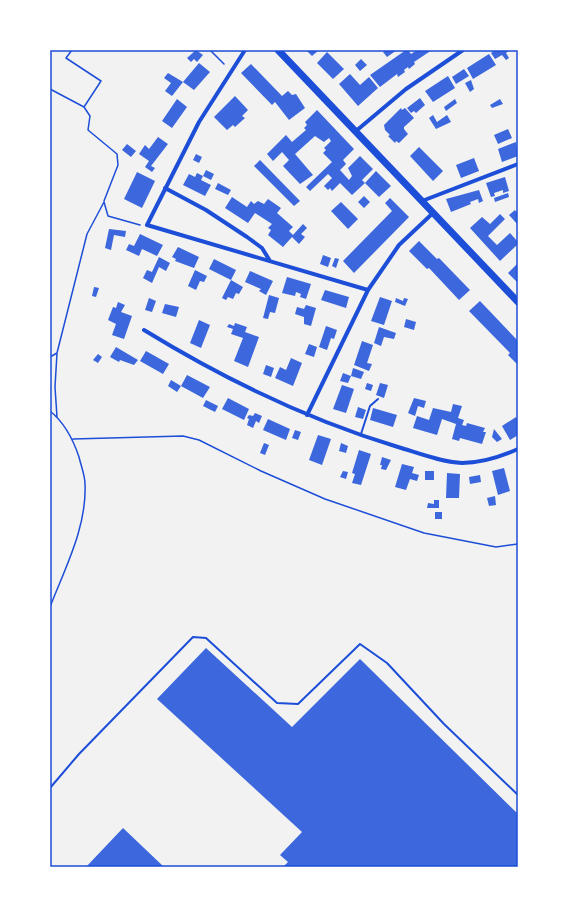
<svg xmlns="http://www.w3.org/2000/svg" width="568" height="917" viewBox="0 0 568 917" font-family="'Source Sans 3',sans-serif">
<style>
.building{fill:#3d67dc}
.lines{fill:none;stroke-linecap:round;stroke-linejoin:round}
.path{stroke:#1d4ed8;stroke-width:1.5}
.service{stroke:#1d4ed8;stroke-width:2}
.minor{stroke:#1d4ed8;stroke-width:4}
.primary{stroke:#1d4ed8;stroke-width:7}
.neatline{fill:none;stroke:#1d4ed8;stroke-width:1.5}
</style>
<rect width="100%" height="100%" fill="#f2f2f2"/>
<path class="building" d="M196 50 203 55 197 62 194 59 191 62 187 58Z
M306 50H319L312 56Z
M386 50H397L387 57 383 52Z
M406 50H408L411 54 417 50H432L414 62 415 64 409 69 408 67 404 70 405 72 398 77 397 74 380 87 370 75Z
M495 50H510L506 53 509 58 506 60 502 55 495 59 491 53Z
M327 52 344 69 333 79 317 63Z
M489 54 496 65 473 79 467 68Z
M361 59 367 65 360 71 355 65Z
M199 63 210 72 194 90 183 82Z
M251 64 282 96 288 91 292 95 296 94 305 108 289 120 275 102 272 105 241 73Z
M464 69 469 76 456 84 452 77Z
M168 73 183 82 172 96 165 91 171 83 164 78Z
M350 74 360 85 369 77 378 88 358 106 339 84Z
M448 76 455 88 433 102 425 91Z
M471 80 474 89 470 92 465 83Z
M235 96 248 110 242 116 245 118 235 127 233 125 227 130 214 117Z
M420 98 425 105 416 113 414 111 411 113 407 108Z
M177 99 187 107 172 128 162 121Z
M455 99 457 103 446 111 444 107Z
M500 99 503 104 492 108 490 105Z
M401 108 402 110 405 108 414 118 404 127V129L408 134 399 143 396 141 395 143 388 136 390 135 385 130 384 125Z
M317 110 354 149 343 160 346 164 340 170 349 180 352 176 348 168 360 156 373 169 362 180 365 183 376 171 391 186 379 197 365 183 352 195 340 183 332 191 330 188 328 190 324 186 332 178 328 174 310 191 306 187 332 162 323 153 326 150 324 148 331 141 329 138 324 142 315 136 295 154 313 175 300 184 283 166 289 160 282 152 273 161 267 154 286 135 292 142 306 130 304 128 307 125 305 122Z
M433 115 437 122 447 115 451 122 436 129 429 118Z
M508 129 512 138 498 144 494 135Z
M158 137 168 144 151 166 155 168 152 172 145 167 149 161 139 154 145 145 149 149Z
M516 142 518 156 502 162 498 149Z
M127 144 136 151 131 157 122 150Z
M419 147 443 171 433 181 410 156Z
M196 154 202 157 199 163 193 160Z
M474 158 479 171 461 178 456 165Z
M260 160 300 201 294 206 254 166Z
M206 170 214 174 211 180 203 176Z
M137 172 155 181 142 208 124 199Z
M197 173 203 176 201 180 211 185 205 196 183 185 189 174 195 177Z
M505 177 509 191 503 193V190L494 193 495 196 491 197 486 183Z
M218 183 231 190 228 195 215 189Z
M479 190 483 201 479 203 478 199 470 202 471 204 451 212 446 199Z
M508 193 509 197 495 202 494 198Z
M364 196 370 202 364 208 358 202Z
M232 197 247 207 251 201 254 204 258 201 264 204 268 199 281 208 277 213 293 227 289 231 293 235 303 224 307 228 301 234 305 237 299 244 292 237 283 247 268 235 271 230 268 228 272 224 255 213 248 223 225 208Z
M390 198 409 217 354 273 343 261 392 211 385 203Z
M341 202 358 219 348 229 331 211Z
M515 210 518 214V225L509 215Z
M500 214 505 219 488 236 497 245 510 233 518 242V244L500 261 470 228 482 217 490 224Z
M109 229 126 231 125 237 114 235 111 250 105 248Z
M140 234 163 245 157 256 142 249 139 256 126 250 129 244 134 246Z
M419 241 437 259 439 258 470 290 459 300 429 268 427 269 409 251Z
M178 247 199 257 194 268 175 261 176 259 172 257Z
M323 255 331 258 328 267 320 264Z
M159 257 170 263 166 271 159 267 152 283 143 278 147 270 152 272Z
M335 258 339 259 336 268 332 266Z
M214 259 236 270 231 280 243 287 239 294 236 293 233 299 228 297 226 300 222 298 231 280 209 269Z
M518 263V283L508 273Z
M195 270 207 276 204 282 200 281 196 290 188 286Z
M250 271 273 281 266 295 259 291 261 289 245 282Z
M287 277 311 284 306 299 300 297 301 294 296 292 295 296 282 293Z
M94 287 99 288 96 297 92 296Z
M325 290 349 297 346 308 321 300Z
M269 295 279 298 275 313 270 312 268 319 263 318Z
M380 297 392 301 384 325 371 321Z
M149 298 156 301 152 312 145 310Z
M396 298 403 301 404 298 408 299 405 306 395 302Z
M480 301 518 341V365L508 355 510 353 469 311Z
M118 302 125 305 121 312 132 316 124 339 112 335 116 324 108 320 113 307 116 308Z
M165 304 179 307 176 317 162 313Z
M306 305 316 308 311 326 304 324V317L295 314 297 307 304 309Z
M406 319 416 322 414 330 404 327Z
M199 320 210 325 201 348 190 343Z
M235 323 247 327 245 332 259 337 248 367 234 361 243 338 231 334 233 329 227 327 229 324 234 326Z
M326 326 337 330 334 339 331 338 327 350 319 347Z
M379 327 396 333 394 339 384 337 381 346 374 343Z
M362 341 373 345 367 363 372 364 369 371 354 365Z
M309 344 317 347 314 357 305 354Z
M116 347 138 360 134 365 120 360 119 362 110 357Z
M146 351 169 364 163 374 140 361Z
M98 354 102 357 98 363 93 360Z
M291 358 302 363 293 386 275 378 280 367 286 370Z
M266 365 274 368 271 377 263 374Z
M353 368 364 372 361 379 351 376Z
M343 373 351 376 348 383 340 381Z
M187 375 210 387 203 398 181 386Z
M171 380 181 386 177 392 168 386Z
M367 383 373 385 371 391 365 389Z
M380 383 388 385 384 398 376 395Z
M342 385 354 389 346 413 333 409Z
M228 398 249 409 244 420 222 409Z
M414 398 426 401 424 408 418 406 415 416 408 413Z
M206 400 218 406 215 412 203 406Z
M453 404 462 406 458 418 464 420 462 425 466 426 467 423 485 428 483 432H486L482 444 460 438 459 441 452 439 456 424 442 419 437 435 413 428 417 416 429 420 433 408 451 412Z
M358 407 366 410 363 419 355 417Z
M373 408 397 415 393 427 370 420Z
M255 413 262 416 259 423 256 421 253 428 247 425 249 419 247 418 249 415 253 416Z
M516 417 518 421V435L510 440 502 426Z
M268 419 290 429 286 440 263 430Z
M494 429 502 439 497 442 492 437Z
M295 430 301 432 298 440 292 438Z
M318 435 331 439 322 465 309 460Z
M264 443 269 445 265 455 260 453Z
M341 443 348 446 346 453 339 451Z
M359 450 371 454 361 485 352 483 355 474 352 473Z
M382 457 391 460 386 470 381 469 382 465H380Z
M402 464 414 467 412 473 419 475 417 481 410 479 406 490 395 487Z
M504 468 510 491 498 495 492 471Z
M343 471 348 472 346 479 340 477Z
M425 471H434V480H425Z
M447 473 460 474 459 498H446Z
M480 475 481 482 470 484 469 477Z
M495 496 496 505 489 506 487 498Z
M434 500H439V508H427L428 503 434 504Z
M435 512H442V519H435Z
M206 648 292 727 360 659 518 814V867H283L288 862 280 855 302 832 157 699Z
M123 828 164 867H86Z"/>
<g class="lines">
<path class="path" d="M72 50 66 58 101 81 84 107
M210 50 224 64
M50 89 84 107 90 116 88 130 117 154 118 165 104 201
M50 357 57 353
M50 411C65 423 73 439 79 457 81 466 85 475 85 484 87 527 65 568 50 607
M57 417 55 387 57 353 87 234 104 202 108 216 140 225
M73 439 183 436 199 440 261 471 325 499 424 533 496 547 518 544"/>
<path class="service" d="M361 434 370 406 378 399
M50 788 79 754 193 637 206 638 277 703 298 704 360 644 387 663 444 724 518 795"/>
<path class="minor" d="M245 50 199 122 147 225 368 290
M356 131 406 89 463 50
M165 188 206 210 247 237 262 248 270 261
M422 201 518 164
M144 330C224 379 308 420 398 447 418 453 441 462 462 463 482 463 500 457 518 449
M307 415 368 290 399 245 433 213"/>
<path class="primary" d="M278 50 518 302"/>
</g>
<rect width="568" height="917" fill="none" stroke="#ffffff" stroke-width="102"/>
<rect x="51" y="51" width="466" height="815" class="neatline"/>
</svg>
